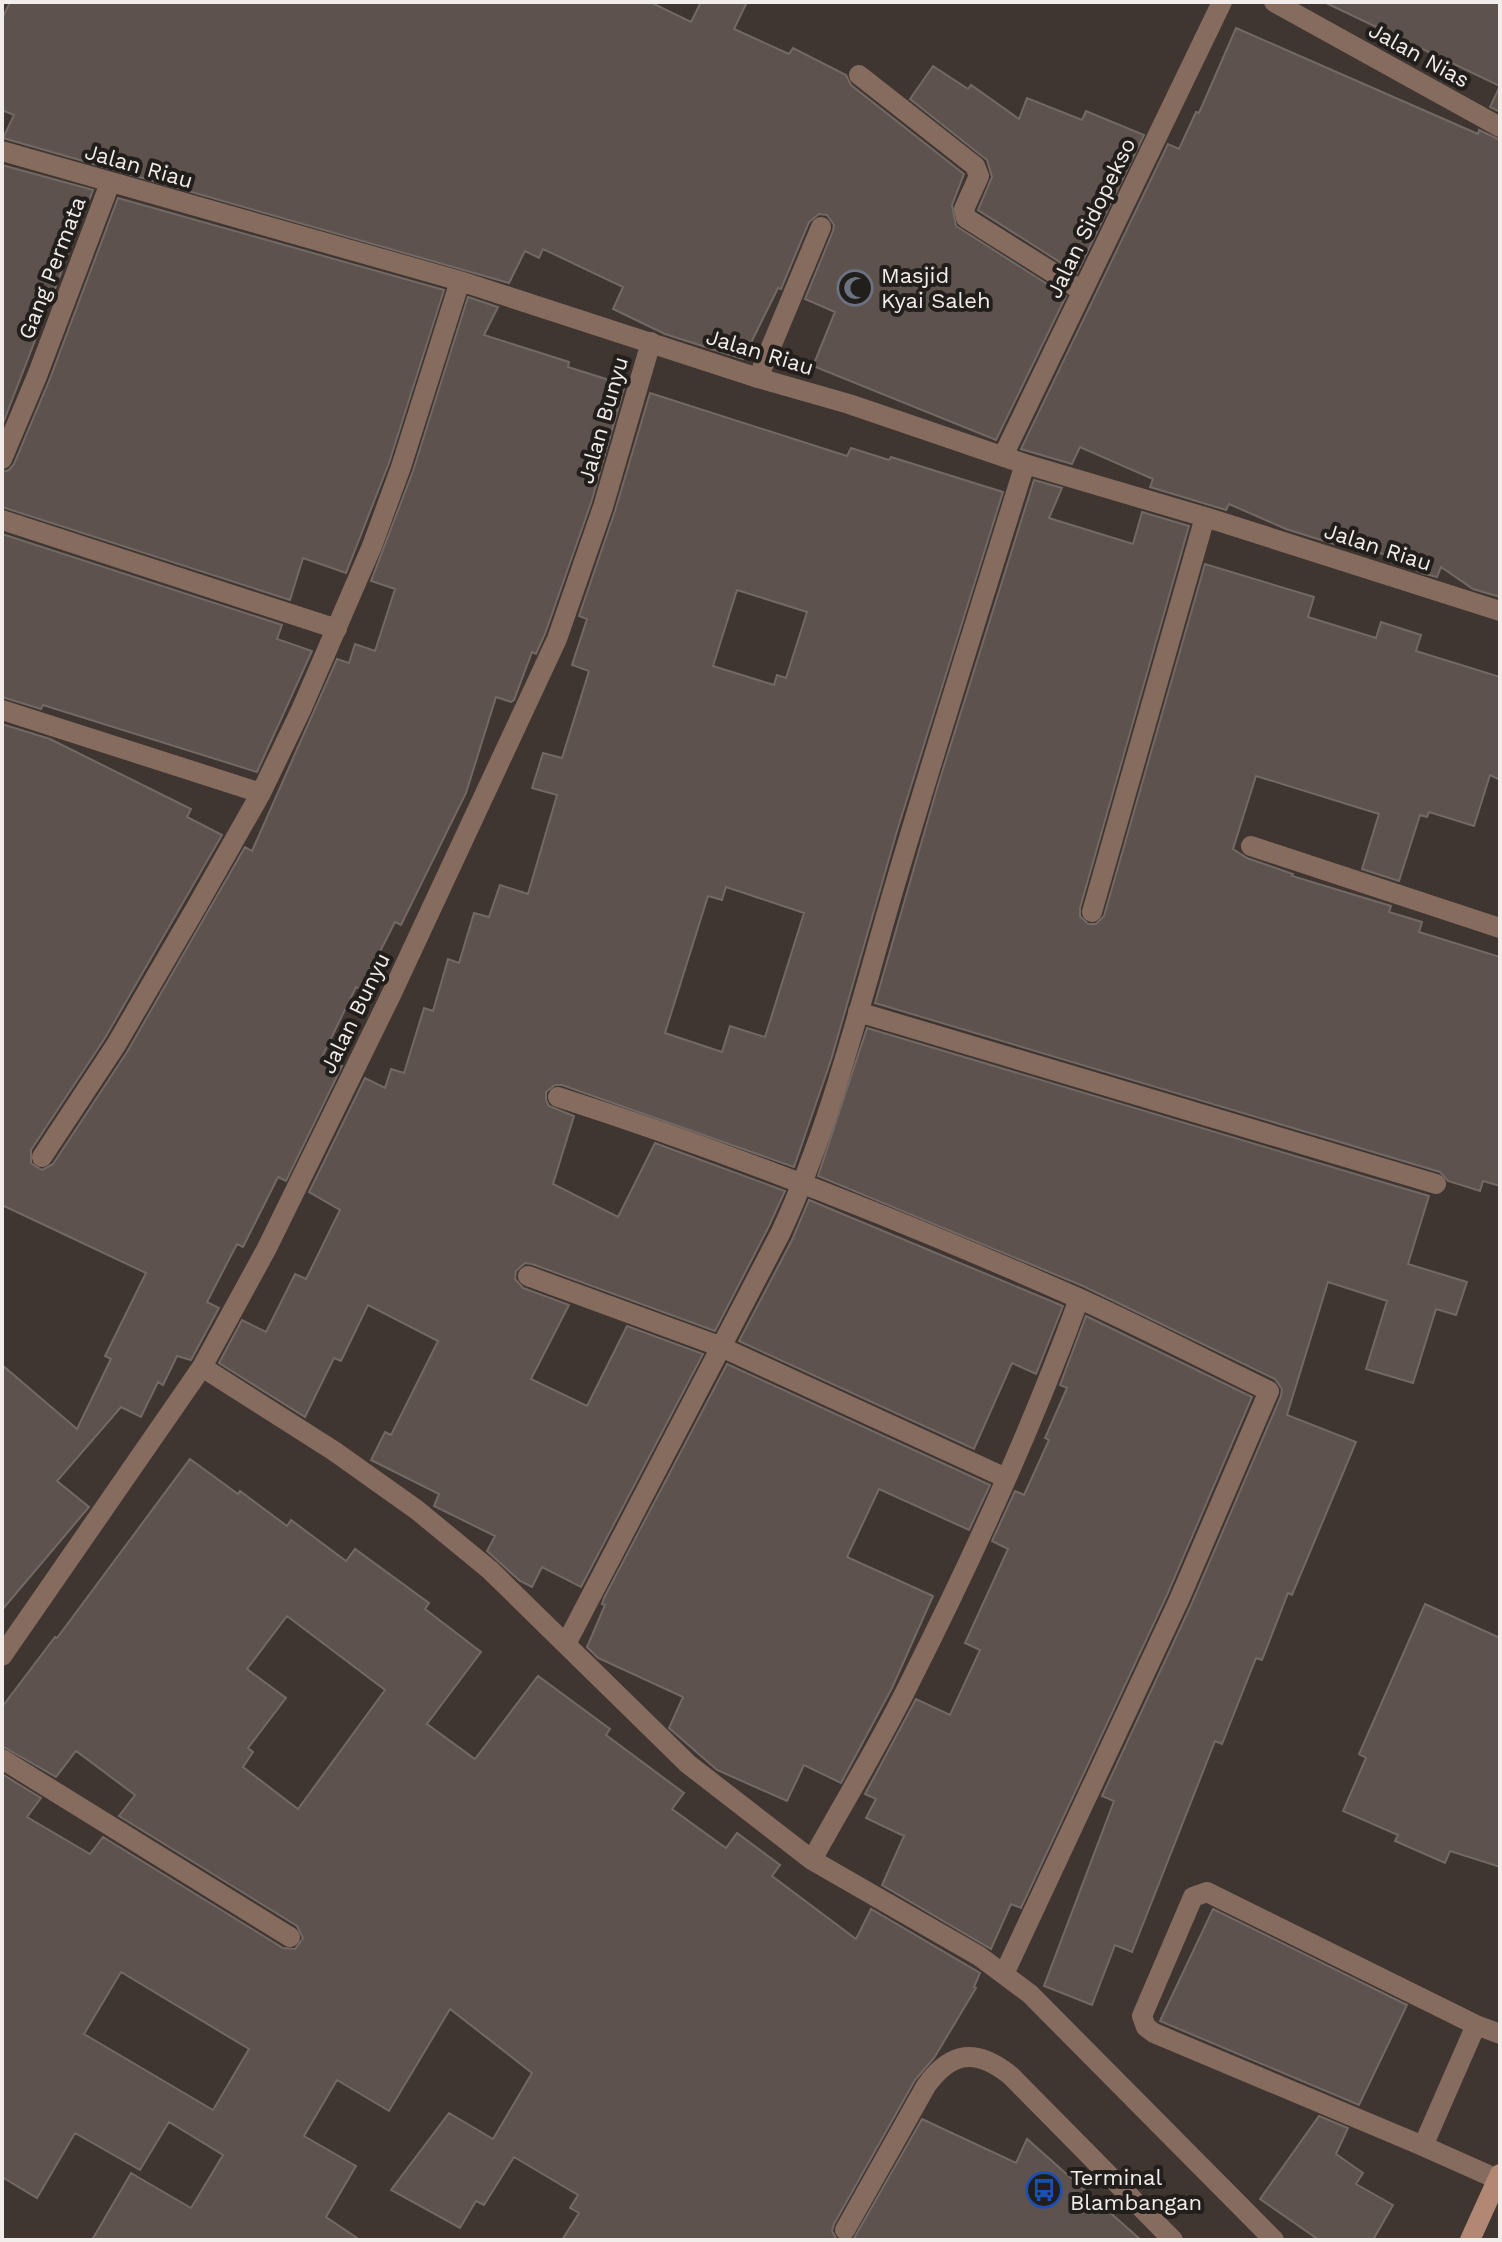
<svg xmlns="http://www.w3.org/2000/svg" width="1502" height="2242" viewBox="0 0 1502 2242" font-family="'Work Sans',sans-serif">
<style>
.building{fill:#5d524e;stroke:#736964;stroke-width:2;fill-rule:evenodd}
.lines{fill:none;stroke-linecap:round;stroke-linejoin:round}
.service{stroke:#866b5f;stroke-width:20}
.minor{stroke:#866b5f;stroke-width:20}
.secondary{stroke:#b28774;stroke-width:20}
.labels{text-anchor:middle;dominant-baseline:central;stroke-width:8;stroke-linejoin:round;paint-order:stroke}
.street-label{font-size:22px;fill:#f2ecea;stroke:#221e1c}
.poi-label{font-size:22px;fill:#f2ecea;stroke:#221e1c;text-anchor:start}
</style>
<rect width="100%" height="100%" fill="#3f3531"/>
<path class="building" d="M10 2H650L691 22 701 2H747L734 29 789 54 793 48 846 75 851 85 964 174 952 205 956 226 1066 296 996 440 813 366 835 312 805 299 833 231 834 225 827 215 819 214 809 222 781 289 778 288 743 359 665 334 613 309 623 287 543 249 539 258 525 251 509 283 3 138 14 115 2 110V19Z
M1324 2H1500V112L1490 107 1500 86Z
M1236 28 1478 134 1479 130 1500 140V597L1473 589 1441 567 1437 577 1422 573 1339 533 1334 544 1286 529 1229 504 1226 510 1150 487 1153 479 1080 447 1072 464 1021 449 1168 144 1179 149 1196 112 1199 113Z
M933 66 968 89 971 85 1019 119 1027 98 1082 120 1086 111 1144 135 1077 273 978 210 992 177 987 160 910 99Z
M2 165 93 190 2 426Z
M118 198 444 290 389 463 346 573 303 558 290 600 2 507V472L9 470 14 464 49 381Z
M468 297 498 307 484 335 569 362 568 367 625 385 591 503 545 634 536 654 532 652 514 700 511 702 496 697 466 793 401 925 395 922 361 989 356 987 322 1057 342 1066 286 1181 278 1177 243 1247 237 1244 207 1302 219 1308 191 1360 177 1356 163 1385 158 1382 141 1417 121 1407 57 1481 89 1507 2 1610V1365L77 1429 111 1359 105 1356 146 1273 2 1205V724L50 739 191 809 187 817 222 835 105 1038 31 1150V1163L42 1170 53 1164 127 1052 245 847 252 851 337 659 349 663 355 644 375 651 395 589 371 581 413 471Z
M650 393 847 456 851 448 889 460 891 457 1003 492 897 831 831 1060 794 1167 562 1085H555L546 1092V1100L549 1106 574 1116 553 1184 618 1217 655 1143 785 1191 768 1228 715 1331 532 1264 525 1263 516 1271 515 1279 523 1288 569 1305 531 1379 587 1406 627 1326 703 1354 581 1587 542 1567 532 1587 520 1581 487 1551 495 1536 434 1506 439 1494 371 1460 385 1432 391 1435 438 1341 368 1305 341 1361 334 1358 305 1417 219 1363 242 1320 266 1332 295 1274 306 1279 340 1210 309 1192 365 1078 385 1088 391 1069 404 1073 424 1008 433 1011 448 959 459 963 474 913 489 917 500 885 528 894 557 795 532 788 543 753 562 758 589 671 572 665 587 619 579 616 615 511ZM737 590 807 612 786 678 777 675 774 685 713 666ZM726 887 804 913 765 1037 730 1026 722 1052 665 1033 708 896 722 900Z
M1034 480 1062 488 1049 518 1133 544 1142 512 1189 526 1080 908V916L1088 924H1096L1104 916 1205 564 1314 597 1308 617 1376 638 1381 622 1421 635 1416 651 1500 677V780L1490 775 1474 826 1429 812 1427 817 1420 815 1399 881 1362 869 1379 814 1256 776 1233 849 1247 858 1293 874 1292 876 1391 906 1389 912 1422 922 1419 932 1500 957V1186L1483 1181 1480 1191 1448 1181 1440 1172 875 1003 938 785Z
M2 534 282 625 277 639 312 651 257 772 43 705 41 709 2 697Z
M867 1028 1429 1196 1408 1264 1467 1282 1456 1315 1436 1309 1413 1383 1366 1369 1387 1301 1328 1282 1287 1415 1356 1442 1292 1595 1288 1593 1262 1660 1256 1658 1222 1744 1215 1741 1132 1952 1115 1945 1092 2005 1044 1986 1114 1801 1102 1796 1191 1605 1281 1396 1282 1389 1275 1379 1083 1286 818 1176Z
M809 1200 1063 1306 1036 1374 1012 1363 974 1449 739 1341 792 1240Z
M1086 1316 1252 1397 1167 1595 1021 1908 1011 1904 991 1949 882 1885 904 1836 866 1818 876 1799 865 1794 916 1699 950 1715 980 1650 965 1643 1008 1549 992 1541 1015 1491 1024 1495 1049 1440 1045 1438 1067 1388 1060 1385Z
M727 1364 990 1485 969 1530 879 1489 847 1557 933 1596 892 1688 841 1783 804 1765 787 1801 717 1770 669 1728 683 1697 598 1658 587 1647 605 1605 602 1604 604 1598Z
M190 1459 238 1494 240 1491 287 1526 291 1520 346 1561 355 1549 429 1603 425 1609 481 1652 427 1724 475 1759 538 1676 610 1729 606 1735 684 1793 672 1809 726 1848 737 1833 780 1865 772 1876 856 1939 871 1909 980 1973 974 1987 976 1988 934 2058 915 2080 834 2224 832 2231 837 2240H562L579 2213 570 2208 578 2195 514 2157 484 2205 476 2201 460 2228 391 2190 449 2113 493 2139 532 2073 450 2009 389 2111 337 2080 304 2136 356 2166 326 2217 360 2240H92L131 2173 191 2208 223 2155 169 2122 140 2170 75 2133 37 2198 2 2177V1774L41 1798 27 1817 90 1854 103 1837 283 1948 295 1949 303 1938 297 1926 119 1816 135 1795 76 1751 56 1777 2 1746V1707L55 1637 57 1638ZM287 1616 385 1690 298 1809 243 1767 253 1752 248 1748 286 1698 247 1669ZM121 1972 249 2049 213 2110 84 2034Z
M1425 1604 1500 1638V1867L1450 1851 1445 1863 1395 1841 1398 1835 1343 1811 1366 1758 1359 1754Z
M1213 1909 1407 2005 1359 2105 1160 2021Z
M1319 2116 1348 2128 1336 2154 1363 2173 1356 2184 1393 2205 1373 2240H1319L1260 2199Z
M922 2119 1016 2163 1027 2139 1141 2240H853Z"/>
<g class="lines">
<path class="service" d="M758 378 821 227
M1423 2146 1154 2033 1146 2027 1142 2016 1193 1897 1207 1892 1476 2025
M1497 2179 1423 2146 1476 2025 1500 2034
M845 2230 926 2086C951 2051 976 2048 1010 2075L1173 2240"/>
<path class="minor" d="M1274 2 1500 127
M859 75 975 166 979 176 964 209 966 218 1082 291
M2 151 460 281 758 378 849 404 1025 464 1205 517 1500 611
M1003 456 1222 2
M2 459 37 376 110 183
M2 520 337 629
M2 710 261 793
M1251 846 1500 928
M1092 912 1205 517
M858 1012 1436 1184
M558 1097C735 1154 908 1223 1078 1298 1142 1327 1205 1360 1269 1391L1179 1600 1004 1974
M42 1157 116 1045 197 906 261 793 301 710 372 546 401 467 460 281
M528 1276 719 1346 1006 1478
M202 1367 334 1451 417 1510 490 1570 688 1764 812 1860 979 1956 1030 1994 1274 2240
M567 1642 780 1234C831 1125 860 1004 894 888 936 746 981 605 1025 464
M2 1656 202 1367 267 1248 391 995 557 639 603 507 651 342
M2 1759 290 1937
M812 1860C845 1800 882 1740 912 1678 974 1555 1032 1428 1079 1299"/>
<path class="secondary" d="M1470 2240 1500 2174"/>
</g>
<defs>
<symbol id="mosque-ring" viewBox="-11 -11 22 22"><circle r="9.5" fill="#221e1c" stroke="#6b7280" stroke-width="1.5"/><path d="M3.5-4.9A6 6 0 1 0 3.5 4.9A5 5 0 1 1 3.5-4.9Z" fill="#6b7280"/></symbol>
<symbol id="bus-ring" viewBox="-11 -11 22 22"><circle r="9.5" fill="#221e1c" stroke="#1a4fb4" stroke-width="1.5"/><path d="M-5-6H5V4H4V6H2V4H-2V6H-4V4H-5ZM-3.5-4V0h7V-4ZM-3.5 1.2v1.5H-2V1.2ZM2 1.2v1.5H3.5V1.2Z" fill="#1a4fb4"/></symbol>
</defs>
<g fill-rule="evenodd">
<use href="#mosque-ring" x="835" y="268" width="40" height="40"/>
<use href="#bus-ring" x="1024" y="2170" width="40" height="40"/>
</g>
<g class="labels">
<g class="street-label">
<text transform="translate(1419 55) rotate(29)">Jalan Nias</text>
<text transform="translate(139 166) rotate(16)">Jalan Riau</text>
<text transform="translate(1091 218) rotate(-64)">Jalan Sidopekso</text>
<text transform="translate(52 268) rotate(-69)">Gang Permata</text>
<text transform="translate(760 352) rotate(17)">Jalan Riau</text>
<text transform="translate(603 420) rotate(-74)">Jalan Bunyu</text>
<text transform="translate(1378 547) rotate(18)">Jalan Riau</text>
<text transform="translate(355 1013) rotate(-64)">Jalan Bunyu</text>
</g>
<g class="poi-label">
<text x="881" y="275">Masjid<tspan x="881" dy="25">Kyai Saleh</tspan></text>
<text x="1070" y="2177">Terminal<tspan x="1070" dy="25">Blambangan</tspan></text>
</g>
</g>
<rect width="1502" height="2242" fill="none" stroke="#f2ecea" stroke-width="8"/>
</svg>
